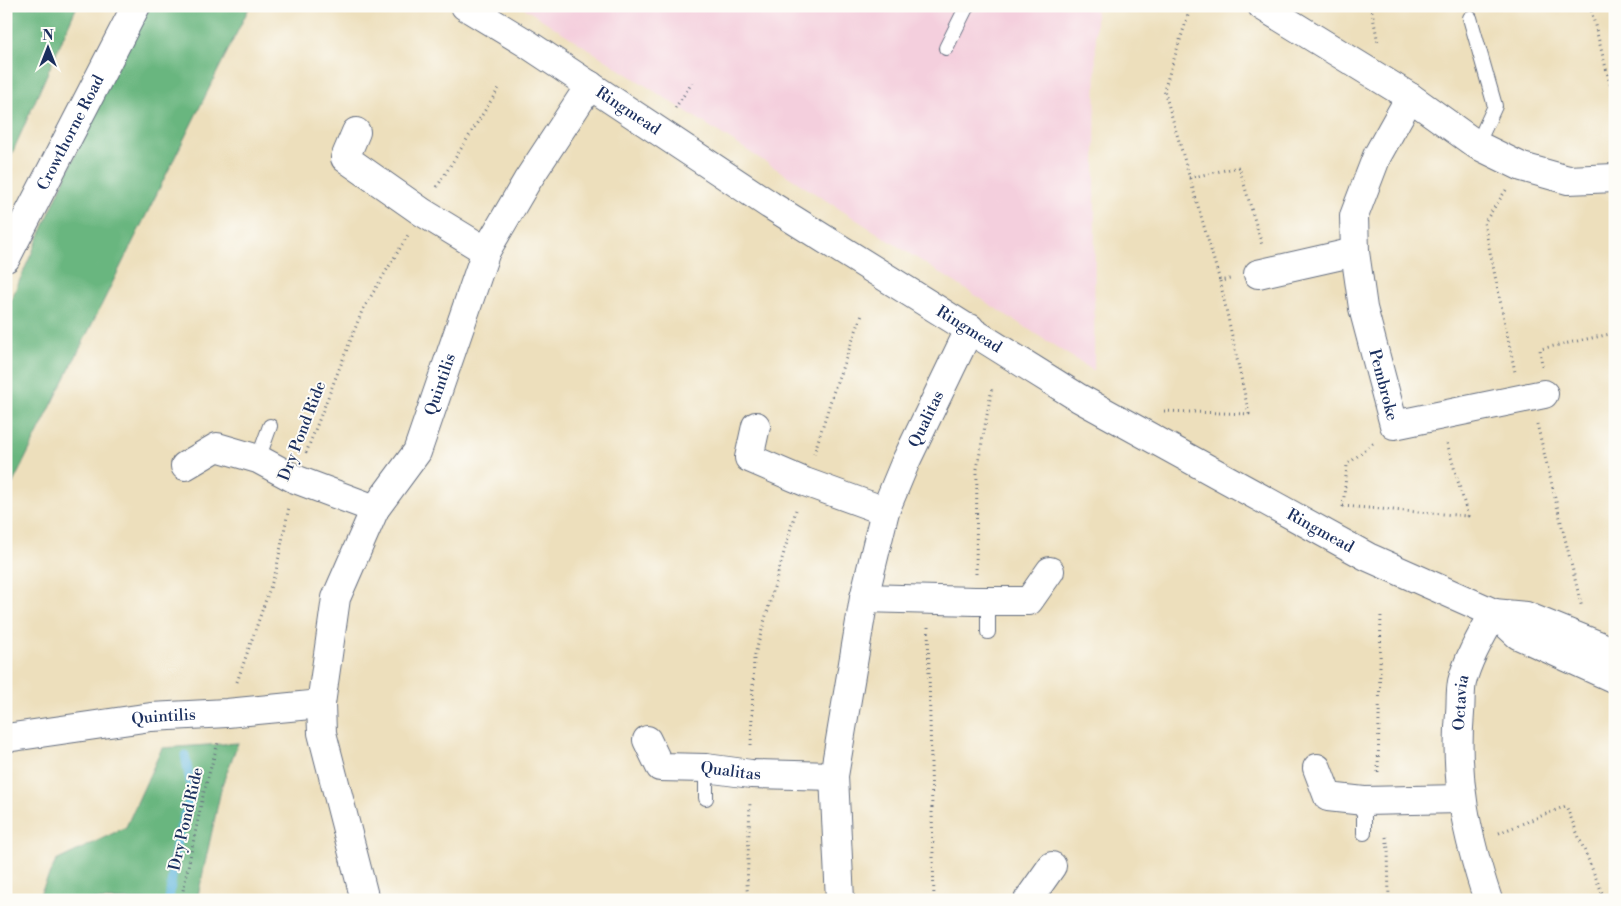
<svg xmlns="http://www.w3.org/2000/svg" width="1621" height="906" viewBox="0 0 1621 906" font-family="'Libre Bodoni',serif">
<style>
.built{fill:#f4cfdd}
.forest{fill:#69b67f;stroke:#42726e}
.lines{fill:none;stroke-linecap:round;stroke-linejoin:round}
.stream{stroke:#61b6dd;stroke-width:9}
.lane-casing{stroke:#646d7f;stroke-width:16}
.street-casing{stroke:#646d7f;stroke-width:30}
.secondary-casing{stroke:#646d7f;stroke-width:30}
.primary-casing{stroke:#646d7f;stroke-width:30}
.path{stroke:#646d7f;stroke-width:3;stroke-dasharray:1 4;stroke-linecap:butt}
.lane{stroke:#fff;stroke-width:14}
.street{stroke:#fff;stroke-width:28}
.secondary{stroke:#fff;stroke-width:28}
.primary{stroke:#fff;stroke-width:28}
.labels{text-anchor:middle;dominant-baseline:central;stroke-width:4;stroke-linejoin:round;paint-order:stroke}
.street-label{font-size:16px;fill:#1b2f5e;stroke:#fdfcf7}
</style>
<rect width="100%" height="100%" fill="#fdfcf7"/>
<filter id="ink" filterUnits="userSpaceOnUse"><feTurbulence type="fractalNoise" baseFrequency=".02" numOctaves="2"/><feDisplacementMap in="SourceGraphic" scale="10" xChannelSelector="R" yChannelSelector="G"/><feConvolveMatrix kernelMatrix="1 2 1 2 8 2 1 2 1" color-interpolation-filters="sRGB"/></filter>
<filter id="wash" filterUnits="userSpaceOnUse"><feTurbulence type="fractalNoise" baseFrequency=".0096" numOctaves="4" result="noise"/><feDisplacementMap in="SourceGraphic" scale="20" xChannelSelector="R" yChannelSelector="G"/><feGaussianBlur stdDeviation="1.12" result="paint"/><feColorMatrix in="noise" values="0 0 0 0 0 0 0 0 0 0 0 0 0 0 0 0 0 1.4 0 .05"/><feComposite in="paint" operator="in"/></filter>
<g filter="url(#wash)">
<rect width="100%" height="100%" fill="#eddfbc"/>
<!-- built -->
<polygon class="built" points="521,6 1096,6 1094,371 676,105"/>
<!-- forest -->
<g class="forest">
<polygon points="6,6 77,6 6,167"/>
<polygon points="150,6 250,6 6,497 6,311 101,97"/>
<polygon points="238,743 222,785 197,900 37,900 56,861 126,827 162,748"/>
</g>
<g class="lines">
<!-- stream -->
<polyline class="stream" points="169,900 177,839 192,793 185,755"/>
</g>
</g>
<g filter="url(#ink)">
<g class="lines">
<!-- lane casing -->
<g class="lane-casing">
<g id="lane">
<polyline points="1470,18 1495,106 1477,145"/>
<polyline points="946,48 967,6"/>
<polyline points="258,459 270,426"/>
<polyline points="988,601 988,632"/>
<polyline points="706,768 706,798"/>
<polyline points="1364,833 1364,801"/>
</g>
</g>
<!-- street casing -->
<g class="street-casing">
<g id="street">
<polyline points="1262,6 1410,97 1477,145 1522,167 1568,180 1615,178"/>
<path id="s1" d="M 1410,97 L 1377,156 L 1354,216 L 1355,252 L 1363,308 L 1394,425 L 1544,394"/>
<polyline points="356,132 345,158 422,212 486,251"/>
<polyline points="1258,274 1355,252"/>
<polyline points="756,426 749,458 805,482 885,511"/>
<polyline points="185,466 217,447 258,459 295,479 375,509"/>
<polyline points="864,598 975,601 1029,601 1050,571"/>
<path id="s2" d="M 6,738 L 151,717 L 227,713 L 321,704"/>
<path id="s3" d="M 647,740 L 660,767 L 706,768 L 751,774 L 834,776"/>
<polyline points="1317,768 1328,797 1364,801 1461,799"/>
<path id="s4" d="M 365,900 L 322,733 L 321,704 L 336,598 L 375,509 L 417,452 L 486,251 L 527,181 L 590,85"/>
<path id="s5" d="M 840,900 L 834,776 L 864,598 L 885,511 L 905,463 L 970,328"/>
<polyline points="1028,900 1052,866"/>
<path id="s6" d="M 1488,900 C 1467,837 1454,779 1460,713 C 1461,703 1460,692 1462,682 C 1468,658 1482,635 1494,613"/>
</g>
</g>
<!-- secondary casing -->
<g class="secondary-casing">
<g id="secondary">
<path id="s7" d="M 465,6 L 526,43 L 770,205 L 1079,398 L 1368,557 L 1494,613 L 1518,635 L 1615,679"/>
<polyline points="1494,613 1526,616 1615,652"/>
</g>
</g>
<!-- primary casing -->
<g class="primary-casing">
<g id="primary">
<path id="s8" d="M 6,258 L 136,6"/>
</g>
</g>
<!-- path -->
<g class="path">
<polyline points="1191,6 1164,90 1220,281"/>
<polyline points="1371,6 1378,43"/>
<polyline points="1590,6 1615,103"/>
<polyline points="675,108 692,83"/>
<polyline points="1189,178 1239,167 1262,245"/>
<polyline points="437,187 499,88"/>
<polyline points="1506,190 1484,223 1515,372"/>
<polyline points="1542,366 1540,349 1615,333"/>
<polyline points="1164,411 1249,414 1220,281 1230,279"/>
<polyline points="1537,424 1582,608"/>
<polyline points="306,453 362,311 408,235"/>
<polyline points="814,454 835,387 862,315"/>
<polyline points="1343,506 1468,516 1447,443"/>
<polyline points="1343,507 1347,465 1373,443"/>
<polyline points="976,574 977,469 992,388"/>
<polyline points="928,627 934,900"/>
<polyline points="237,682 276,571 289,507"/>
<polyline points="751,745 754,658 796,510"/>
<polyline points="1378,772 1381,613"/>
<polyline points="1499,833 1566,806 1605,900"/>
<polyline points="1386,837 1388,849 1389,900"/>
<polyline points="181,900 204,791 218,743"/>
<polyline points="749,900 747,889 750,802"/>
</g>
<!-- lane -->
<use href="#lane" class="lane"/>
<!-- street -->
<use href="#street" class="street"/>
<!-- secondary -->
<use href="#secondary" class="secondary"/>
<!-- primary -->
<use href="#primary" class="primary"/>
</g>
</g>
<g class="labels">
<!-- street labels -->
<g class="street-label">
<text stroke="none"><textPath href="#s7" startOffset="194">Ringmead</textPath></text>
<text stroke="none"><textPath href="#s8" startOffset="141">Crowthorne Road</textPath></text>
<text stroke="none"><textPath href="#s7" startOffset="599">Ringmead</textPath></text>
<text stroke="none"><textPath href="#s1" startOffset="304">Pembroke</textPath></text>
<text stroke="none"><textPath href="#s4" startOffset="548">Quintilis</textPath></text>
<text stroke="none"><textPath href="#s5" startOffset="495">Qualitas</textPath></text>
<text transform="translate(302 431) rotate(-69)">Dry Pond Ride</text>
<text stroke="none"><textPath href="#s7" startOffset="1004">Ringmead</textPath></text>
<text stroke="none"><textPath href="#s6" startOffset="201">Octavia</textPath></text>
<text stroke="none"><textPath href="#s2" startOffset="159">Quintilis</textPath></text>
<text stroke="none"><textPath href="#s3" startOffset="101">Qualitas</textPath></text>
<text transform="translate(186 819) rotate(-77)">Dry Pond Ride</text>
</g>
</g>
<!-- margin -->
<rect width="1621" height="906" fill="none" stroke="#fdfcf7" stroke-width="25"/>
<!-- north arrow -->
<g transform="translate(48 48)" stroke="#fdfcf7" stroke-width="4" paint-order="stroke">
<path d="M0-4L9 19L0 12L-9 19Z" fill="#1b2f5e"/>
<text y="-8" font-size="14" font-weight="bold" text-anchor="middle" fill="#1b2f5e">N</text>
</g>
</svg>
